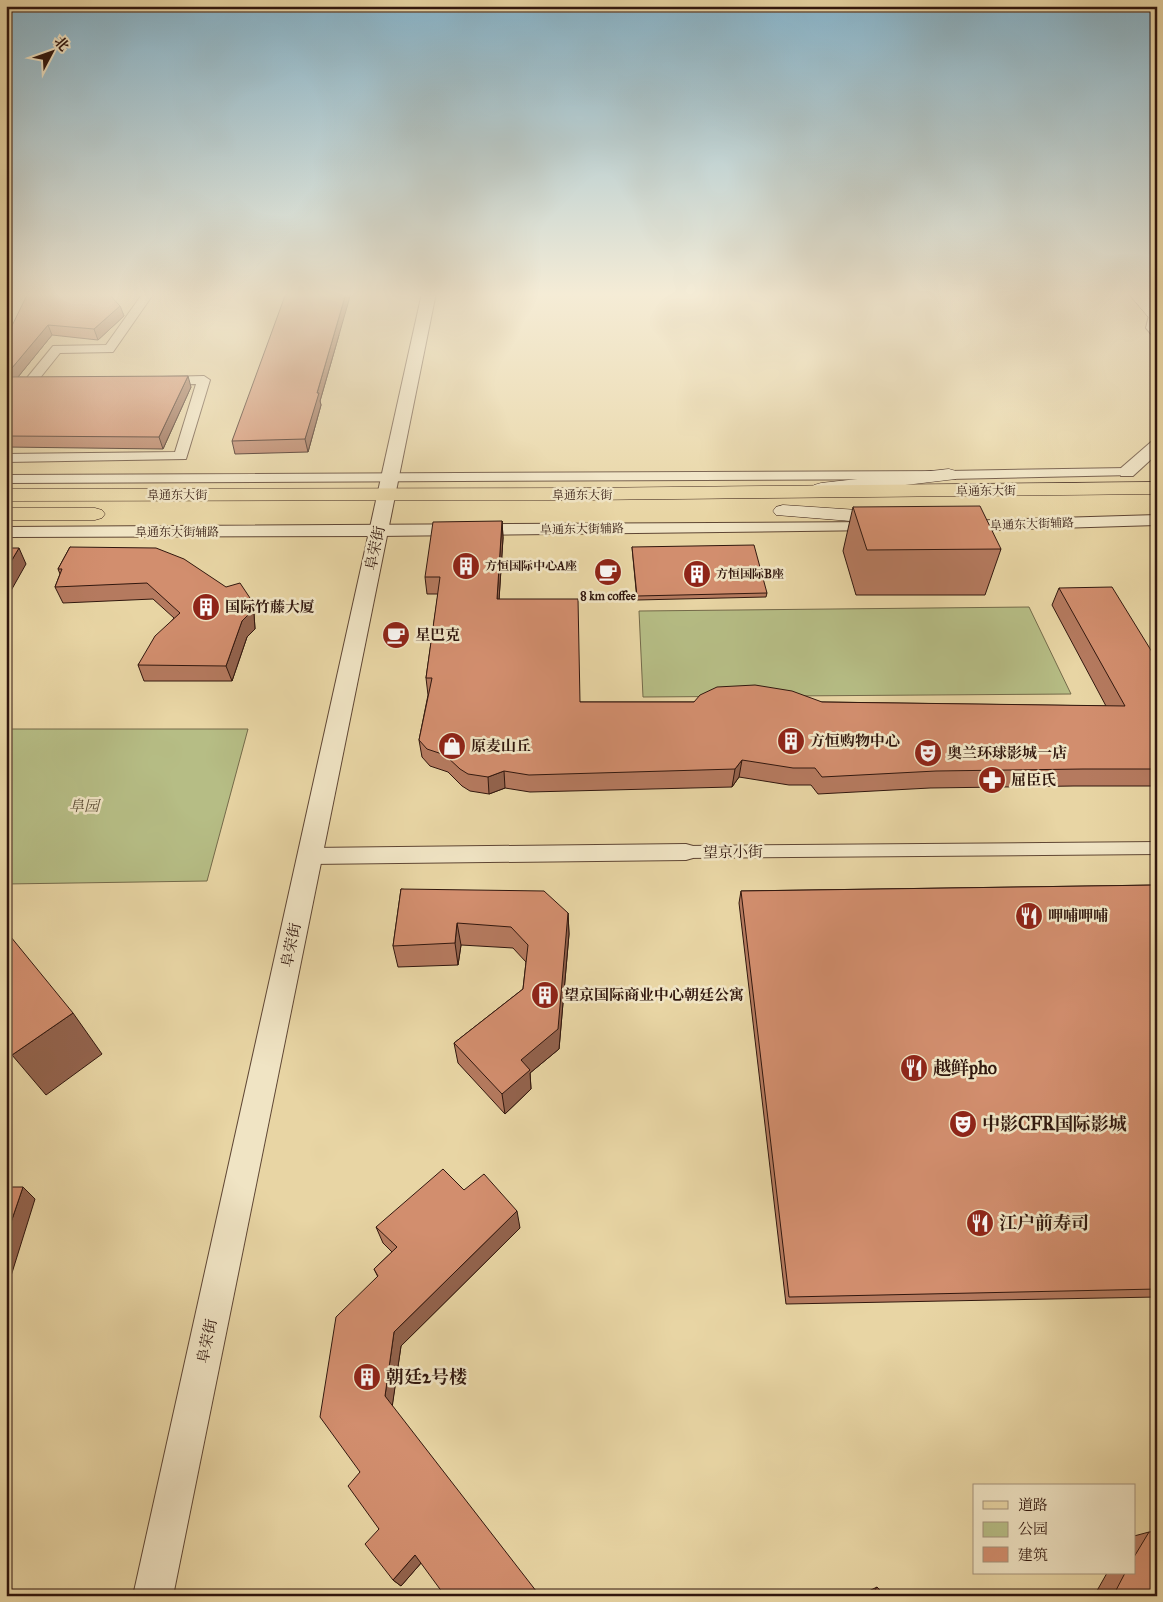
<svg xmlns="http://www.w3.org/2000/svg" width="1163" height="1602" viewBox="0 0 1163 1602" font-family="'IM FELL Great Primer','Noto Serif SC',serif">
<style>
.green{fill:#b6bd85;stroke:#746a4a}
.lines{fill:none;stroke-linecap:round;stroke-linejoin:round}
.pedestrian-casing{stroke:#5f4634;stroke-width:2}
.minor-casing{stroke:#5f4634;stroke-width:2}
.tertiary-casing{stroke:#5f4634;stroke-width:2}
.secondary-casing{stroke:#31170e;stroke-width:1}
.primary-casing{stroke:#31170e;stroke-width:1}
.pedestrian{fill:#f0e4c4;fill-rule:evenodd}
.minor{fill:#f0e4c4;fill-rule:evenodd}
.tertiary{fill:#f0e4c4;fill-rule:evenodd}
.secondary{fill:#f0e4c4;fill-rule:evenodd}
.primary{fill:#e8d5a4;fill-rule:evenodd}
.wall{fill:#b57a5f;stroke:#31170e}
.shaded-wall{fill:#93634d;stroke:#31170e}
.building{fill:#d28e6e;stroke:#31170e}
.labels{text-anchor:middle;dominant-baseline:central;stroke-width:5;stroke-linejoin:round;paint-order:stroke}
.far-street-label{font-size:12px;fill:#31170e;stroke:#f0e4c4}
.far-poi-label{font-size:12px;font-weight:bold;fill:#31170e;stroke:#f0e4c4;text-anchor:start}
.street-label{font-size:15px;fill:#31170e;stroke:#f0e4c4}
.poi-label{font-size:15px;font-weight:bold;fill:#31170e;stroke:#f0e4c4;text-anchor:start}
.park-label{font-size:15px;font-style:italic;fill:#594932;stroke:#f0e4c4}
.near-poi-label{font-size:18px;font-weight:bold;fill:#31170e;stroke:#f0e4c4;text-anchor:start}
</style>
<rect width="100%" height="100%" fill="#e8d5a4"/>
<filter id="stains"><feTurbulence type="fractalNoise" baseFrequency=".004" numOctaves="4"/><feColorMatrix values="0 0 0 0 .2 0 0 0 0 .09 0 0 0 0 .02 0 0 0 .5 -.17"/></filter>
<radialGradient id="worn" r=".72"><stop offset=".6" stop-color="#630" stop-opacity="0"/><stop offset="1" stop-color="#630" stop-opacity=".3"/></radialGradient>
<!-- green -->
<g class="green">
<polygon points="1029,607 1071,694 643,697 639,611"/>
<polygon points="6,729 248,729 207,881 6,884"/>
</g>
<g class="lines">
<!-- pedestrian casing -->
<g class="pedestrian-casing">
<polygon id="pedestrian" points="1157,842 1157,854 686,858 680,856 678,852 680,848 686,846"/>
</g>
<!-- minor casing -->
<g class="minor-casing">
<g id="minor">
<polygon points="143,293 154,293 113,352 60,353 40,378 54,379 56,382 54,385 26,385 24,382 26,379 53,346 106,345"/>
<polygon points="204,376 210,380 186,459 6,462 6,454 175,452 196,384 162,385 156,381 162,377"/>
<polygon points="1127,468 1132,469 1134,472 1132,475 949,479 6,483 6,475 949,471"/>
<polygon points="1157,515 1157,525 963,531 958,529 955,526 958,523 963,521"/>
<polygon points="874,522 879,524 882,527 879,530 378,536 6,537 6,527"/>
<polygon points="686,844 693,846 696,852 693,858 686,860 310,864 303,862 300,856 303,850 310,848"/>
</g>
</g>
<!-- tertiary casing -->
<g class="tertiary-casing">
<g id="tertiary">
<polygon points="422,293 436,293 173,1596 133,1596"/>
<polygon points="1157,310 1157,336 1152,335 1146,328 1150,311"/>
<polygon points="1157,440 1157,454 1133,476 1121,476 1119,472 1121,468 1151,442"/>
</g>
</g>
<!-- secondary casing -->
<g class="secondary-casing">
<g id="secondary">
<polygon points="1128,293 1144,293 1157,307 1157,322 1151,320"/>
<polygon points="949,469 956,471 959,475 956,479 821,495 814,493 811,489 814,485 821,483"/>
<polygon points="783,505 888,512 895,514 898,518 895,522 888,524 776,515 773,511 776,507"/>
</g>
</g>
<!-- primary casing -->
<g class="primary-casing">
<g id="primary">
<polygon points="1157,482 1157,494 582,500 6,501 6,489 582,488"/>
<polygon points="6,508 95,508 102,510 105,514 102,518 95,520 6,520"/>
</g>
</g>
<!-- pedestrian -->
<use href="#pedestrian" class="pedestrian"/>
<!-- minor -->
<use href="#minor" class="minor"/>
<!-- tertiary -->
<use href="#tertiary" class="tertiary"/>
<!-- secondary -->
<use href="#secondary" class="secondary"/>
<!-- primary -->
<use href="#primary" class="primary"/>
</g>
<!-- wall -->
<g class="wall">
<polygon points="120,306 124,316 98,340 52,335 18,377 191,387 163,449 6,447 6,330 7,336"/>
<polygon points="339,335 320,401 321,405 308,452 235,454 232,441"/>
<polygon points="853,507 1001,549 985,595 856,595 843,551"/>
<polygon points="502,521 503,538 499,599 580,702 822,702 1106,706 1052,605 1059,588 1157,660 1157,786 1074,786 930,788 818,794 811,785 789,785 739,777 732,787 530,792 505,788 489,794 470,791 462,786 448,772 430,766 422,757 419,740 428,695 426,678 438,594 427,594 425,577"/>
<polygon points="70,547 254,614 255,629 247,637 232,681 144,681 138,665 174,618 153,599 63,603 55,587 60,574 58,569"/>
<polygon points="632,547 767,593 766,597 637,600"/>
<polygon points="1157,885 1157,1297 786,1304 739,903 741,891"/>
<polygon points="401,889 568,913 569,934 559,1049 530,1073 531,1089 505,1114 458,1063 454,1043 523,989 526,962 513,948 461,945 458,965 398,967 393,946"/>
<polygon points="464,1190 520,1228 401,1346 392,1406 421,1563 401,1586 393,1580 379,1529 360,1472 378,1277 374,1269 392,1252 383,1243 376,1227"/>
<polygon points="1149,1532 1157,1596 1094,1596 1107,1573 1134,1573 1134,1536"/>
<polygon points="877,1587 885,1596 863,1596 865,1593"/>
</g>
<!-- shaded-wall -->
<g class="shaded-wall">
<polygon points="346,293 351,293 320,401 321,405 308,452 305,439 317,393"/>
<polygon points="120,306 124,316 98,340 94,329"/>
<polygon points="48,325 52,335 9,388 6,381 6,375"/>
<polygon points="188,376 191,387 163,449 159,437"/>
<polygon points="502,521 503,538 498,616 497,599"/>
<polygon points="19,548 26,564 8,596 6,592 6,570"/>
<polygon points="250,598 254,614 255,629 247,637 232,681 226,666"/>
<polygon points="742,760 739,777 732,787 735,769"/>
<polygon points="504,771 505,788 489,794 488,777"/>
<polygon points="568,913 569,934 559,1049 530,1073 531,1089 505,1114 502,1094 521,1060"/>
<polygon points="457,923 461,945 458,965 455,943"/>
<polygon points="73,1013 102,1054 46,1095 12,1055"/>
<polygon points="23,1187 35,1199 6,1292 6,1237"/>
<polygon points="517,1211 520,1228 401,1346 392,1408 385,1396 394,1332"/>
<polygon points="415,1555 422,1562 401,1586 393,1580"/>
</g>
<!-- building -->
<g class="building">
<polygon points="28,293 108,293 120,306 94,329 48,325 6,375 6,338"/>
<polygon points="286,293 346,293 317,393 319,393 305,439 232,441"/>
<polygon points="188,376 159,437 6,436 6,377"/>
<polygon points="980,506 1001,549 867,550 853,507"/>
<polygon points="502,521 497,599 578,599 580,702 694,702 700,695 717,687 755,685 792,691 822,702 1125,706 1059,588 1112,587 1157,660 1157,769 1083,769 936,771 822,777 815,768 793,768 742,760 735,769 529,775 504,771 488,777 468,774 460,769 445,755 427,749 419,740 432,678 426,678 440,577 425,577 433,522"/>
<polygon points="754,545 767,593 637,596 632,547"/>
<polygon points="70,547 156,548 184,559 226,587 240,583 250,598 250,613 242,621 226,666 138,665 155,636 180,613 147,583 55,587 62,569 58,569"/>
<polygon points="6,548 19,548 6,570"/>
<polygon points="1157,885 1157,1289 789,1297 741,891"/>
<polygon points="401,889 544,891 568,913 558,1029 521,1060 530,1070 502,1094 454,1043 523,989 528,945 511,927 457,923 455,943 393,946"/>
<polygon points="6,931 73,1013 12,1055 6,1048"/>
<polygon points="443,1169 464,1190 484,1174 517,1211 394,1332 385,1396 540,1596 445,1596 415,1555 393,1580 365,1544 379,1529 348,1486 360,1472 320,1417 336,1317 378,1276 374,1269 397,1247 376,1227"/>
<polygon points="6,1187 23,1187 6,1237"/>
<polygon points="1157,1531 1157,1596 1113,1596 1125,1573 1134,1573 1134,1557 1149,1532"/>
<polygon points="877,1587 885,1596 871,1596"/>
</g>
<!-- sky -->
<linearGradient id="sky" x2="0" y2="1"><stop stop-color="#87b6ce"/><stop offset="0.57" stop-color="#f5ecd6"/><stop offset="1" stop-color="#f5ecd6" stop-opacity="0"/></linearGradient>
<rect width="1163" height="517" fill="url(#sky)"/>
<!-- icons -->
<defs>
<g id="building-disc" transform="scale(1.4375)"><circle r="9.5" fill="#8f2418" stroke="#f0e4c4"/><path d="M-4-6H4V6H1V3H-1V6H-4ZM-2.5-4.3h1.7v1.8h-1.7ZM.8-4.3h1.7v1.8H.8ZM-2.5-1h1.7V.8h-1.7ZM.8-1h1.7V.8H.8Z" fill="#fff"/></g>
<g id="cafe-disc" transform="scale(1.4375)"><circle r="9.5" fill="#8f2418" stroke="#f0e4c4"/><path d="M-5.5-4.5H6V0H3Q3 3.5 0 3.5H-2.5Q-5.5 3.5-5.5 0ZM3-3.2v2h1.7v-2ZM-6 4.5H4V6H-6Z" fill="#fff"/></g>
<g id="shop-disc" transform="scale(1.4375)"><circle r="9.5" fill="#8f2418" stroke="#f0e4c4"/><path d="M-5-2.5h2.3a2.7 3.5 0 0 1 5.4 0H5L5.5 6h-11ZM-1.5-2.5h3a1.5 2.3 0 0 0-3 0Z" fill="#fff"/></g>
<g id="theatre-disc" transform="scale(1.4375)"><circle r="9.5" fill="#8f2418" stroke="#f0e4c4"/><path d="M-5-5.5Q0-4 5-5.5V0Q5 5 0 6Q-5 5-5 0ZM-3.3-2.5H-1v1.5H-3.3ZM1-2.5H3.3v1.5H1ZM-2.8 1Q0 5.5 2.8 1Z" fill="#fff"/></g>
<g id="pharmacy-disc" transform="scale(1.4375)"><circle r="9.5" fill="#8f2418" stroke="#f0e4c4"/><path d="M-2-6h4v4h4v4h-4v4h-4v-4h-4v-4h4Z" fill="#fff"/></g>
<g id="restaurant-disc" transform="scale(1.4375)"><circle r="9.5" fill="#8f2418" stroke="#f0e4c4"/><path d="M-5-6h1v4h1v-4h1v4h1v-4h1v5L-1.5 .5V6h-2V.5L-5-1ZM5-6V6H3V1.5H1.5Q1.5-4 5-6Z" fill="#fff"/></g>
</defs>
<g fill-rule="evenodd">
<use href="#building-disc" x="466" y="566"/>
<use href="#cafe-disc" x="608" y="572"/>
<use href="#building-disc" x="697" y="574"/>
<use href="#building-disc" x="206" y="607"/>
<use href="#cafe-disc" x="396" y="635"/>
<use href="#building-disc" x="791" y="741"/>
<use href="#shop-disc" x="452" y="746"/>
<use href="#theatre-disc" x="928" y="753"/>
<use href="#pharmacy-disc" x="992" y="780"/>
<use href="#restaurant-disc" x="1029" y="916"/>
<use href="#building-disc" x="545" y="995"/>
<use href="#restaurant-disc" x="914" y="1068"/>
<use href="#theatre-disc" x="963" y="1124"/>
<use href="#restaurant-disc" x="980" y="1223"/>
<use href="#building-disc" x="367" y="1377"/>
</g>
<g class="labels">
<!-- far-street labels -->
<g class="far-street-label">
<text transform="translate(986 491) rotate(-1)">阜通东大街</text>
<text x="177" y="495">阜通东大街</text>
<text x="582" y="495">阜通东大街</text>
<text transform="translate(1032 524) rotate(-2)">阜通东大街辅路</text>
<text transform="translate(582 529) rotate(-1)">阜通东大街辅路</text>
<text x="177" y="532">阜通东大街辅路</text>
</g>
<!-- far-poi labels -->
<g class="far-poi-label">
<text x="485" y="566">方恒国际中心A座</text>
<text x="716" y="574">方恒国际B座</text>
<text x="608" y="596" text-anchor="middle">8 km coffee</text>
</g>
<!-- street labels -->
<g class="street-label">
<text transform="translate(375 548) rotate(-78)">阜荣街</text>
<text transform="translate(733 852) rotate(-1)">望京小街</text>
<text transform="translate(291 945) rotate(-78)">阜荣街</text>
<text transform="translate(207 1341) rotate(-78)">阜荣街</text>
</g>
<!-- poi labels -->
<g class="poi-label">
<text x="225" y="607">国际竹藤大厦</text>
<text x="415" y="635">星巴克</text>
<text x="810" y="741">方恒购物中心</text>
<text x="471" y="746">原麦山丘</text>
<text x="947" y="753">奥兰环球影城一店</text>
<text x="1011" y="780">屈臣氏</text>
<text x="1048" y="916">呷哺呷哺</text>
<text x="564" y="995">望京国际商业中心朝廷公寓</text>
</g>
<!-- park labels -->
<g class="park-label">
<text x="84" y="806">阜园</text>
</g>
<!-- near-poi labels -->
<g class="near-poi-label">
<text x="933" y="1068">越鲜pho</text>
<text x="982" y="1124">中影CFR国际影城</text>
<text x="999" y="1223">江户前寿司</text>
<text x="386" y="1377">朝廷2号楼</text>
</g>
</g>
<!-- margin -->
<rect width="1163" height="1602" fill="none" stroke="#e8d5a4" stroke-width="25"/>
<rect x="8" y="8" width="1148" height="1587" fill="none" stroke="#31170e" stroke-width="2.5"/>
<rect x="12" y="12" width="1138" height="1577" fill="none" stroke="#31170e"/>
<!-- legend -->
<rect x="973" y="1484" width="162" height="90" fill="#f0e4c4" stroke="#a4927b"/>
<rect x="983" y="1501" width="25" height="8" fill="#e8d5a4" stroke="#a4927b"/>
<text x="1018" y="1510" font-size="15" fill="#31170e">道路</text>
<rect x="983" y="1522" width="25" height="15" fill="#b6bd85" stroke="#a4927b"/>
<text x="1018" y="1534" font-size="15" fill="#31170e">公园</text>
<rect x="983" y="1547" width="25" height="15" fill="#d28e6e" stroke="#a4927b"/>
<text x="1018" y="1560" font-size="15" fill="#31170e">建筑</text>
<!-- north arrow -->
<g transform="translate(52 52) rotate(49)" stroke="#f0e4c4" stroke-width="4" paint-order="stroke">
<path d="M0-4L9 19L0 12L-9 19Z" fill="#31170e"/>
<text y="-8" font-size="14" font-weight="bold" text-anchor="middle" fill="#31170e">北</text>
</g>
<rect width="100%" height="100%" filter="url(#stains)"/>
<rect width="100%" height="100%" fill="url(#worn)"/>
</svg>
